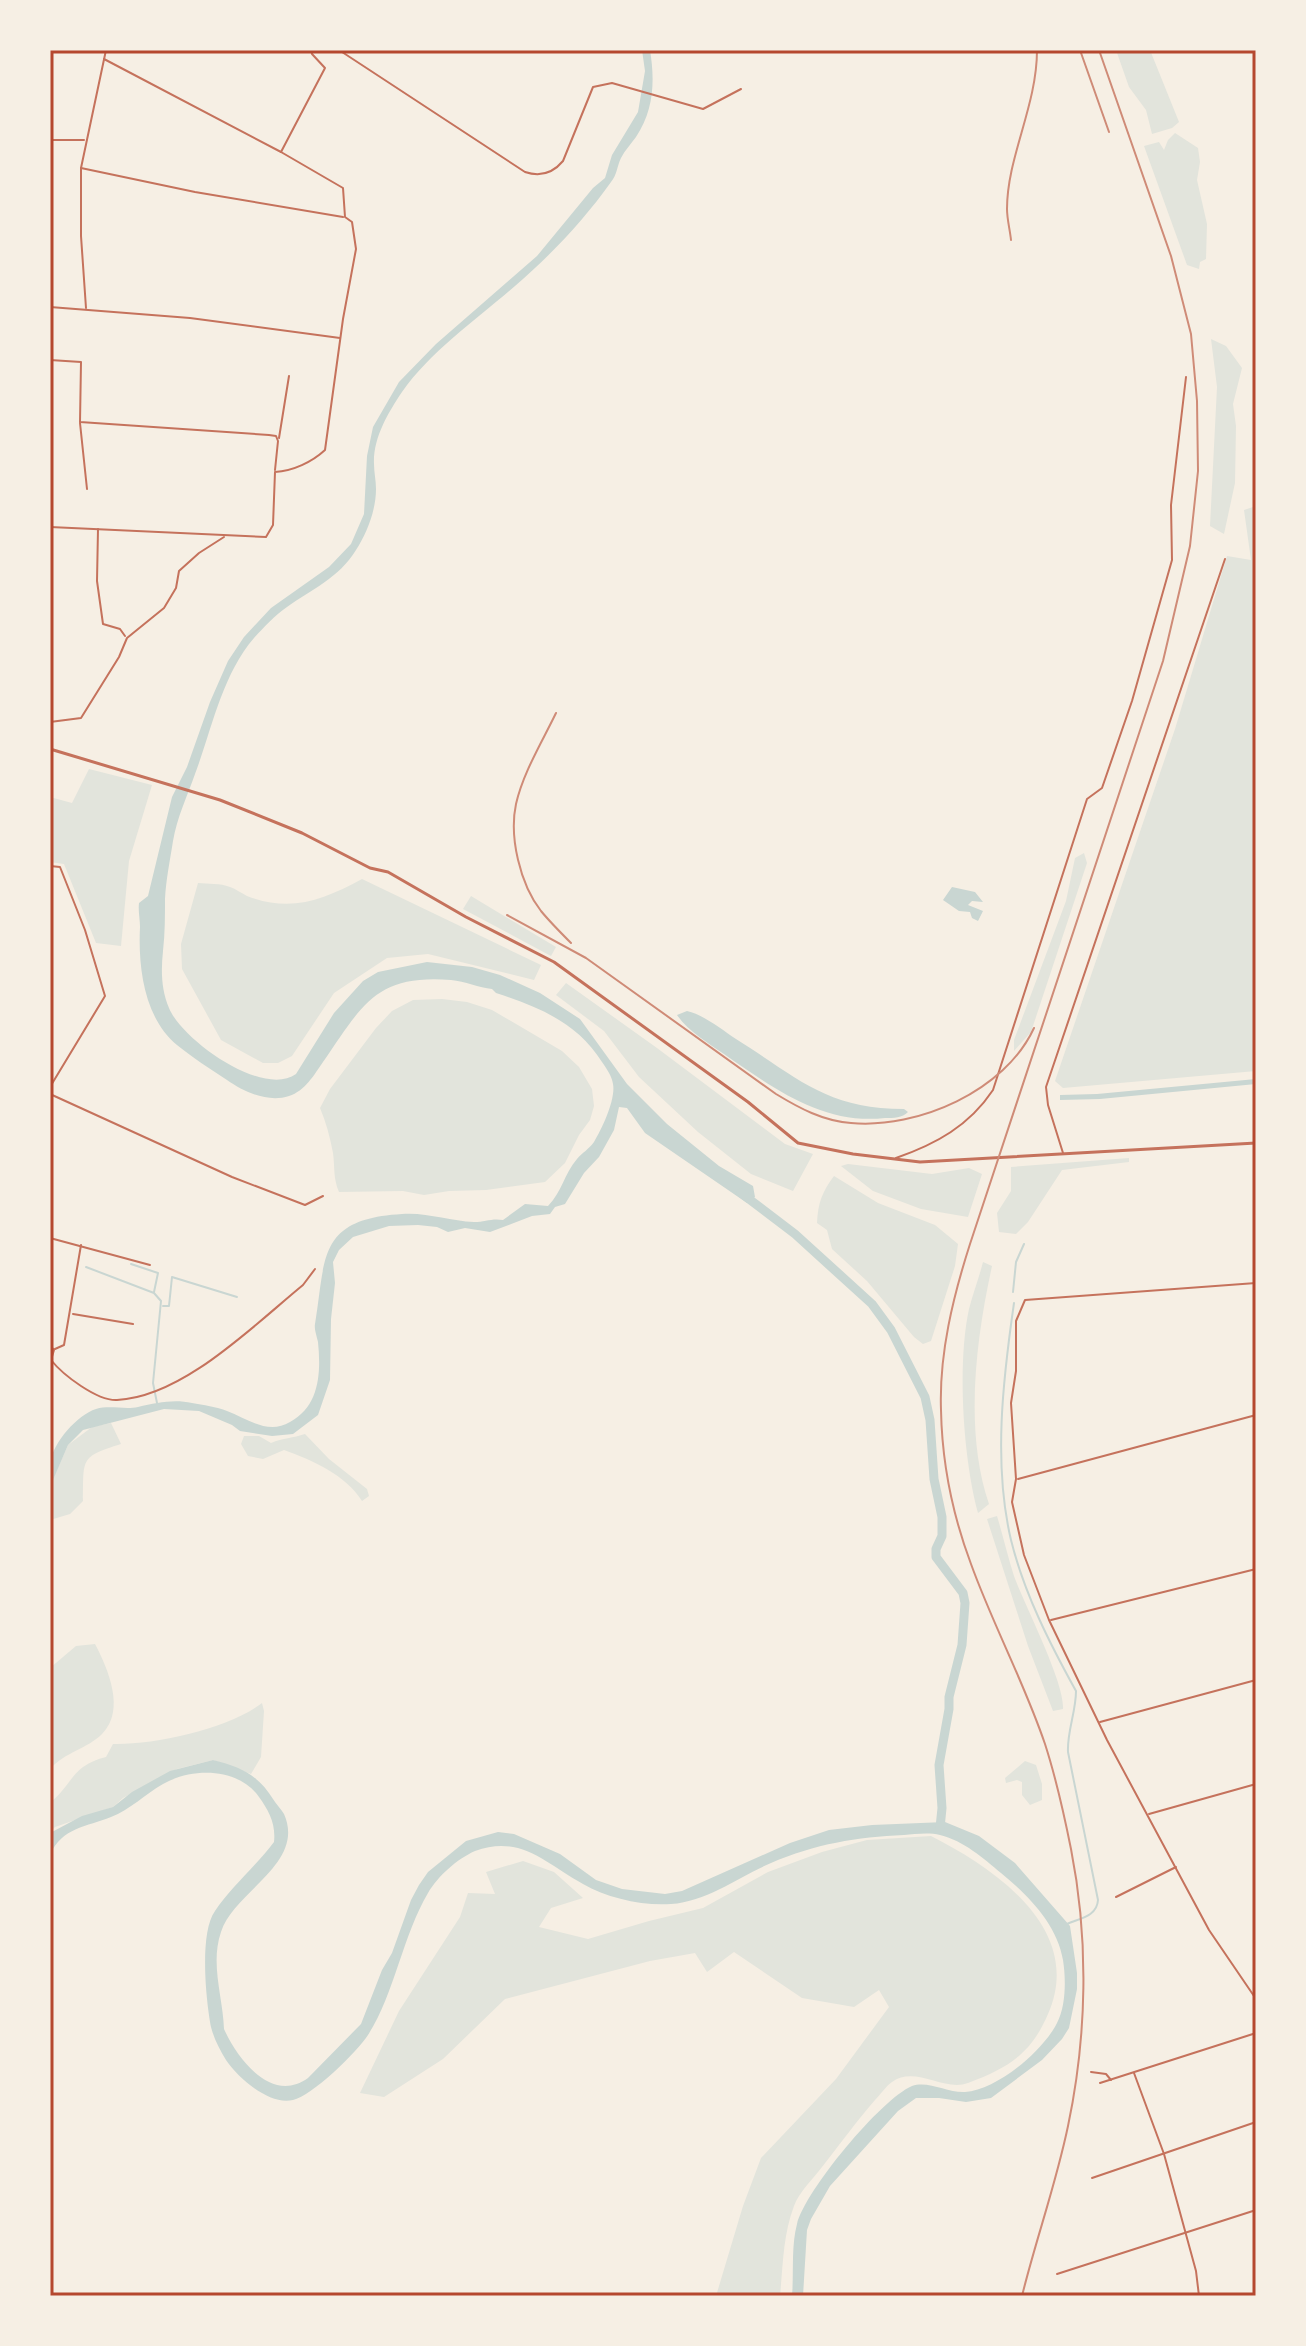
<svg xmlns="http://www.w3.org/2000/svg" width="1306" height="2346" viewBox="0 0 1306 2346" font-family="'PT Sans',sans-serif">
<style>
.green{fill:#e2e4dc}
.water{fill:#c9d6d2}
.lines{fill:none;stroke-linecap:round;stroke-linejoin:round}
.stream{stroke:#c9d6d2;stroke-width:2}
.river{stroke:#c9d6d2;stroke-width:9}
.minor{stroke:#c5725c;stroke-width:2}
.tertiary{stroke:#c5725c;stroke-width:3}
.rail{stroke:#cf8b77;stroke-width:2}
.neatline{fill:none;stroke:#b5482f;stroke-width:3}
</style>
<rect width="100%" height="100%" fill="#f6efe4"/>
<!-- green -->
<g class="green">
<polygon points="1116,50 1135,52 1136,50 1150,50 1179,122 1172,128 1152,134 1146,110 1129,87"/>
<polygon points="1175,133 1198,148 1200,162 1197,180 1207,224 1206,259 1200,262 1199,269 1187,265 1144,146 1159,142 1164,150 1168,140"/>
<polygon points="1211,339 1226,346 1242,368 1233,404 1236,426 1235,483 1224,534 1210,526 1217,387"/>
<polygon points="1256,506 1256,1071 1063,1088 1055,1081 1175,729 1227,556 1251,560 1244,510"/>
<polygon points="89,769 152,785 129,861 121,946 96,943 64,864 50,862 50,797 72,803"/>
<polygon points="1084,853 1087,863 1031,1032 1014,1051 1014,1040 1066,901 1075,858"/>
<path d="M 362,879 L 541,965 L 534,980 L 428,954 L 387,958 L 334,993 L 292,1056 L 278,1063 L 263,1063 L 221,1040 L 182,969 L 181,944 L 198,883 C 208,884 220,883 230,887 C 236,889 241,893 247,896 C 291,913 323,900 362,879 Z"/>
<polygon points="471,896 556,947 551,956 463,909"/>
<polygon points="566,983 657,1048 785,1144 813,1154 793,1191 751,1174 698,1132 639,1077 604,1031 556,995"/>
<path d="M 442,999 L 467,1002 L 492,1010 L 562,1051 L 579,1067 L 592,1089 L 594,1106 L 590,1120 L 579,1135 L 565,1163 L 545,1182 L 486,1190 L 449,1191 L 424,1195 L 403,1191 L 339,1192 C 333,1178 335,1168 333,1153 C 330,1137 326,1122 320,1108 L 330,1089 L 376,1028 L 392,1011 L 413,1000 Z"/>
<polygon points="1129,1158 1129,1162 1062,1170 1028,1222 1016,1234 999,1232 997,1213 1011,1191 1011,1167"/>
<polygon points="848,1164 932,1174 969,1168 982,1174 968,1217 921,1209 873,1191 841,1166"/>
<path d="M 834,1176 L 878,1203 L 935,1225 L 958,1244 L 955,1266 L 931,1341 L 923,1344 L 914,1337 L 867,1281 L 832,1249 L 827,1230 L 817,1223 C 818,1203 822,1192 834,1176 Z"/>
<path d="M 983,1262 L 992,1266 C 976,1339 964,1431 989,1504 L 978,1513 C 963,1458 957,1364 969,1309 C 973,1293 979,1278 983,1262 Z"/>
<path d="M 111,1423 L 121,1444 C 79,1457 84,1459 83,1501 L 70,1514 L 50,1520 L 50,1486 L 68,1445 L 92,1427 Z"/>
<path d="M 305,1434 L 329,1459 L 367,1489 L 369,1496 L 362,1501 C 346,1475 312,1460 284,1450 L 263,1459 L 248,1456 L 241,1444 L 244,1436 L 259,1436 L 271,1443 C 283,1438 293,1438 305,1434 Z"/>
<path d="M 997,1516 C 1003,1536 1008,1557 1014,1576 C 1025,1606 1065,1683 1063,1709 L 1053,1711 L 1028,1646 L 987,1519 Z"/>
<path d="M 95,1644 C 108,1669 126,1710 102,1734 C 87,1749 65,1752 50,1769 L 50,1668 L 76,1646 Z"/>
<path d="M 262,1703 L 264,1711 L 261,1757 L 251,1774 L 213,1760 L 177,1769 L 123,1798 L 113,1807 L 55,1827 L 50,1832 L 50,1803 C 74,1783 71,1766 106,1757 L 113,1744 C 155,1745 229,1729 262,1703 Z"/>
<polygon points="1025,1761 1036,1765 1042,1784 1042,1800 1030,1805 1022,1795 1022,1782 1017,1780 1006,1783 1005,1778"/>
<path d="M 931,1836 C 996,1869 1085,1930 1048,2014 C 1031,2054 1008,2068 968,2083 C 944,2092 915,2065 892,2082 C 886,2086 880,2095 875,2100 C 856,2122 840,2144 822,2167 C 813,2179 799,2192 794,2206 C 783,2235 783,2265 780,2296 L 716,2296 L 743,2206 L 761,2158 L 836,2079 L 889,2007 L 879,1990 L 854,2007 L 802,1998 L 734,1952 L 707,1972 L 695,1953 L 650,1961 L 505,1999 L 443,2059 L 384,2097 L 360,2093 L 399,2011 L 460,1917 L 468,1893 L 495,1894 L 486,1872 L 523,1861 L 554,1872 L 583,1898 L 551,1908 L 539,1927 L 588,1939 L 649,1921 L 703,1908 L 768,1872 L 822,1852 L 867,1840 Z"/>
</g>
<!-- water -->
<g class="water">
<path d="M 642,50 L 650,50 C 655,81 654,110 636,137 C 631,144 625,150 621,158 C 617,166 617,175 611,182 C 584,220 551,255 515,286 C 477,319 431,351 402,392 C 388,413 373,438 374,464 C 374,472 376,481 376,489 C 376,510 367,533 356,550 C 339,578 312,589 287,607 C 275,615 264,627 254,638 C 222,675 212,729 195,774 C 187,797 177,817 173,841 C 170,860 166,880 165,899 C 165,916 165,933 163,951 C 161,970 161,989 169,1008 C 182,1040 263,1098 296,1074 L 334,1013 L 363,981 L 378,972 L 427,962 L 472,967 L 500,975 L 540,993 L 580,1019 L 627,1084 L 667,1124 L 719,1166 L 753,1186 L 755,1197 L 747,1203 L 645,1133 L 627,1108 L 619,1107 L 614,1130 L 599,1157 L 584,1173 L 565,1204 L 555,1207 L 550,1214 L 532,1216 L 490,1232 L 465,1228 L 448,1232 L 437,1227 L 418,1225 L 389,1226 L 353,1237 L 339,1250 L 333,1262 L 335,1283 L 331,1319 L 330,1380 L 318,1415 L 293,1434 L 272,1436 L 240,1431 L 232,1425 L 199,1411 L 164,1409 L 83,1430 L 68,1445 L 50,1487 C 50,1479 49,1470 50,1462 C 54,1442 77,1415 96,1409 C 110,1405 125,1410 138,1407 C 157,1403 173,1399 192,1403 C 203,1405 217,1407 227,1411 C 248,1419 268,1435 290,1422 C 320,1406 321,1372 318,1342 C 317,1337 314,1329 315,1324 C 326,1258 317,1219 402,1214 C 426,1212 450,1221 474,1222 C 485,1222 492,1218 503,1220 L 525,1204 L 548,1206 C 562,1192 564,1174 577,1159 C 582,1153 589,1149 594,1142 C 602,1129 616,1099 613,1084 C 612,1076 606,1068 602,1062 C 577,1022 538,1007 496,993 L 492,989 C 479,988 465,981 451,980 C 375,974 362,1006 323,1062 C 314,1075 305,1091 289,1096 C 268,1103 244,1092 227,1080 C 210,1069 192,1057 177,1045 C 144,1018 138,967 140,927 C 140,919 138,911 139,903 L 148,896 L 172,797 L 187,767 L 210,702 L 228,661 L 244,637 L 271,608 L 329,567 L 351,544 L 364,514 L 367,456 L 373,427 L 399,382 L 436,344 L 537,256 L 593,188 L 605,178 L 612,155 L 638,112 L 645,71 Z"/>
<polygon points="952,887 975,892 983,902 972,901 968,905 983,911 978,921 972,918 970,912 959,911 943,900"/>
<path d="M 687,1011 C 704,1015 721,1029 736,1039 C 797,1077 826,1109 904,1109 L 908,1112 C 902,1118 894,1118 885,1118 C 823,1125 773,1088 724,1054 C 708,1043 688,1031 677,1015 Z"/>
<polygon points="1256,1079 1256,1084 1100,1099 1060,1100 1060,1095 1097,1094"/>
<path d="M 213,1760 C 241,1767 258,1775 273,1799 C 276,1804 281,1809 284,1814 C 306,1864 234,1891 221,1932 C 210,1964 223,1997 224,2029 C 238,2060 272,2104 308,2078 L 361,2024 L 382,1970 L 392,1953 L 411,1900 L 419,1885 L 428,1872 L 466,1841 L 498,1832 L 514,1834 L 560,1854 L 596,1880 L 622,1889 L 665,1894 L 682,1891 L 790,1843 L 829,1830 L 872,1825 L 945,1822 L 979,1836 L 1015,1863 L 1070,1926 L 1077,1973 L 1077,1989 L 1069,2028 L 1062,2039 L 1042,2060 L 991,2098 L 966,2102 L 939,2098 L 916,2098 L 898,2111 L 830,2186 L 811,2219 L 807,2230 L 803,2296 L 792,2296 C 794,2272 791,2247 797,2224 C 805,2191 881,2099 912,2086 C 928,2080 948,2093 965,2092 C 997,2090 1043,2051 1057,2023 C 1066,2006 1066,1979 1063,1960 C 1057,1924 1028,1895 1001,1873 C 983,1858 964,1841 940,1835 C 929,1832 915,1834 904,1835 C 857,1837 815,1844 771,1863 C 738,1877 708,1901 671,1904 C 642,1906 607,1898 583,1884 C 546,1864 521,1834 475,1851 C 457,1859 438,1876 428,1893 C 403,1935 394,1995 368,2035 C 357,2052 312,2096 293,2100 C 270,2106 238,2078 226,2060 C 220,2050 214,2039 211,2027 C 206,2001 199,1933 215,1911 C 231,1887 256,1866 274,1842 C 276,1824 269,1811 259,1797 C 239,1768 193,1767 163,1784 C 145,1794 130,1810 111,1817 C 87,1827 62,1827 50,1855 L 52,1832 L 82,1816 L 113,1807 L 132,1792 L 170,1771 Z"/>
</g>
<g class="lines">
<!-- stream -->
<g class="stream">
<polyline points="131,1264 158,1273 154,1292"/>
<polyline points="86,1267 154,1293 161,1301 153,1383 157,1403"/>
<polyline points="1013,1292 1016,1262 1024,1244"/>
<path d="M 1014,1303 C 1003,1379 993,1464 1011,1540 C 1024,1593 1050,1644 1076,1691 C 1076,1712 1067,1731 1068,1752 L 1098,1900 C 1097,1916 1081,1918 1067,1924"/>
<polyline points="163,1306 169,1306 172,1277 237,1297"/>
</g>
<!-- river -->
<polyline class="river" points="741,1193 795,1234 872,1304 891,1330 925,1397 930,1420 934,1479 942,1517 942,1536 936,1549 936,1557 963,1593 965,1603 962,1645 949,1697 949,1709 939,1765 942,1808 940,1828"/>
<!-- minor -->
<g class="minor">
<path d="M 339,50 L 525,172 C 540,177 553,173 563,161 L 593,87 L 612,83 L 703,109 L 741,89"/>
<polyline points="50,140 84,140"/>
<polyline points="281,152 325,68 312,54 311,50"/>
<polyline points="81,168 195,192 343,217"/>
<polyline points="50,307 190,318 340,338"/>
<polyline points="86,308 81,236 81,168 106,50"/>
<polyline points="50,360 81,362 80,422 269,435 276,436 278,441 275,470"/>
<polyline points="80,423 87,489"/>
<polyline points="279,438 289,376"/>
<path d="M 50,527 L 266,537 L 273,525 L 275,472 C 293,471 312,462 325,450 L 343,319 L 356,249 L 352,222 L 345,217 L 343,188 L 281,152 L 104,59"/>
<polyline points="98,529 97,581 103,624 120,629 125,636"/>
<polyline points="50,722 81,718 119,657 127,638 164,608 176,588 179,571 199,553 224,537"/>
<polyline points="50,866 60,867 85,930 105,996 50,1087"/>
<polyline points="50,1094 232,1177 305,1205 323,1196"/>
<polyline points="1063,1153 1048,1105 1046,1087 1225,559"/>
<path d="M 896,1158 C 936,1144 969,1126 993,1090 L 1087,799 L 1102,788 L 1132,701 L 1172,560 L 1171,505 L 1186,377"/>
<polyline points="50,1238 150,1265"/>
<polyline points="1256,1283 1025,1300 1016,1321 1016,1371 1011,1403 1016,1479 1012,1502 1024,1555 1049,1620 1107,1740 1209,1930 1256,1999"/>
<polyline points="73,1314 133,1324"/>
<path d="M 50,1345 L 54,1350 L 51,1360 C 63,1375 97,1401 117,1400 C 183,1397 254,1325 303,1285 L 315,1269"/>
<polyline points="55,1349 64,1345 81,1245"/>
<polyline points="1018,1479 1256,1415"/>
<polyline points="1051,1620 1256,1569"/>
<polyline points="1100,1722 1256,1680"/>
<polyline points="1149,1814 1256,1784"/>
<polyline points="1116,1897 1176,1867"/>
<polyline points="1091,2072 1106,2074 1111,2080"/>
<polyline points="1134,2073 1164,2154 1196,2271 1199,2296"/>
<polyline points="1100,2083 1256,2033"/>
<polyline points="1092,2178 1256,2122"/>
<polyline points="1057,2274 1256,2210"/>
</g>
<!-- tertiary -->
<polyline class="tertiary" points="50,749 220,800 302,833 370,868 388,872 466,917 554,962 748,1102 798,1143 853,1154 920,1162 1256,1143"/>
<!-- rail -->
<g class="rail">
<polyline points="1080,50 1109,132"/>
<path d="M 1011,240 C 1010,230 1007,219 1007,209 C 1007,157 1037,106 1037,50"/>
<path d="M 556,713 C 542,742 523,773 516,804 C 509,837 520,884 541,911 C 550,922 561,933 571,943"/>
<path d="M 507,915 L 586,958 L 776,1094 C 799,1108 823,1121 851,1123 C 918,1129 1005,1091 1034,1028"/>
<path d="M 1022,2296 C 1036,2239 1056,2184 1068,2126 C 1087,2036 1089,1940 1071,1849 C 1064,1814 1056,1778 1045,1744 C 1024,1682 993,1625 971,1564 C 953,1516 942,1462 941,1410 C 939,1354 953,1297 970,1244 L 1163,661 L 1190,546 L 1198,471 L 1197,401 L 1191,334 L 1171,256 L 1099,50"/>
</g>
</g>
<!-- border -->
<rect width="1306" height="2346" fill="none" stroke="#f6efe4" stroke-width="104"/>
<rect x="52" y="52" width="1202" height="2242" class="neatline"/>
</svg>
